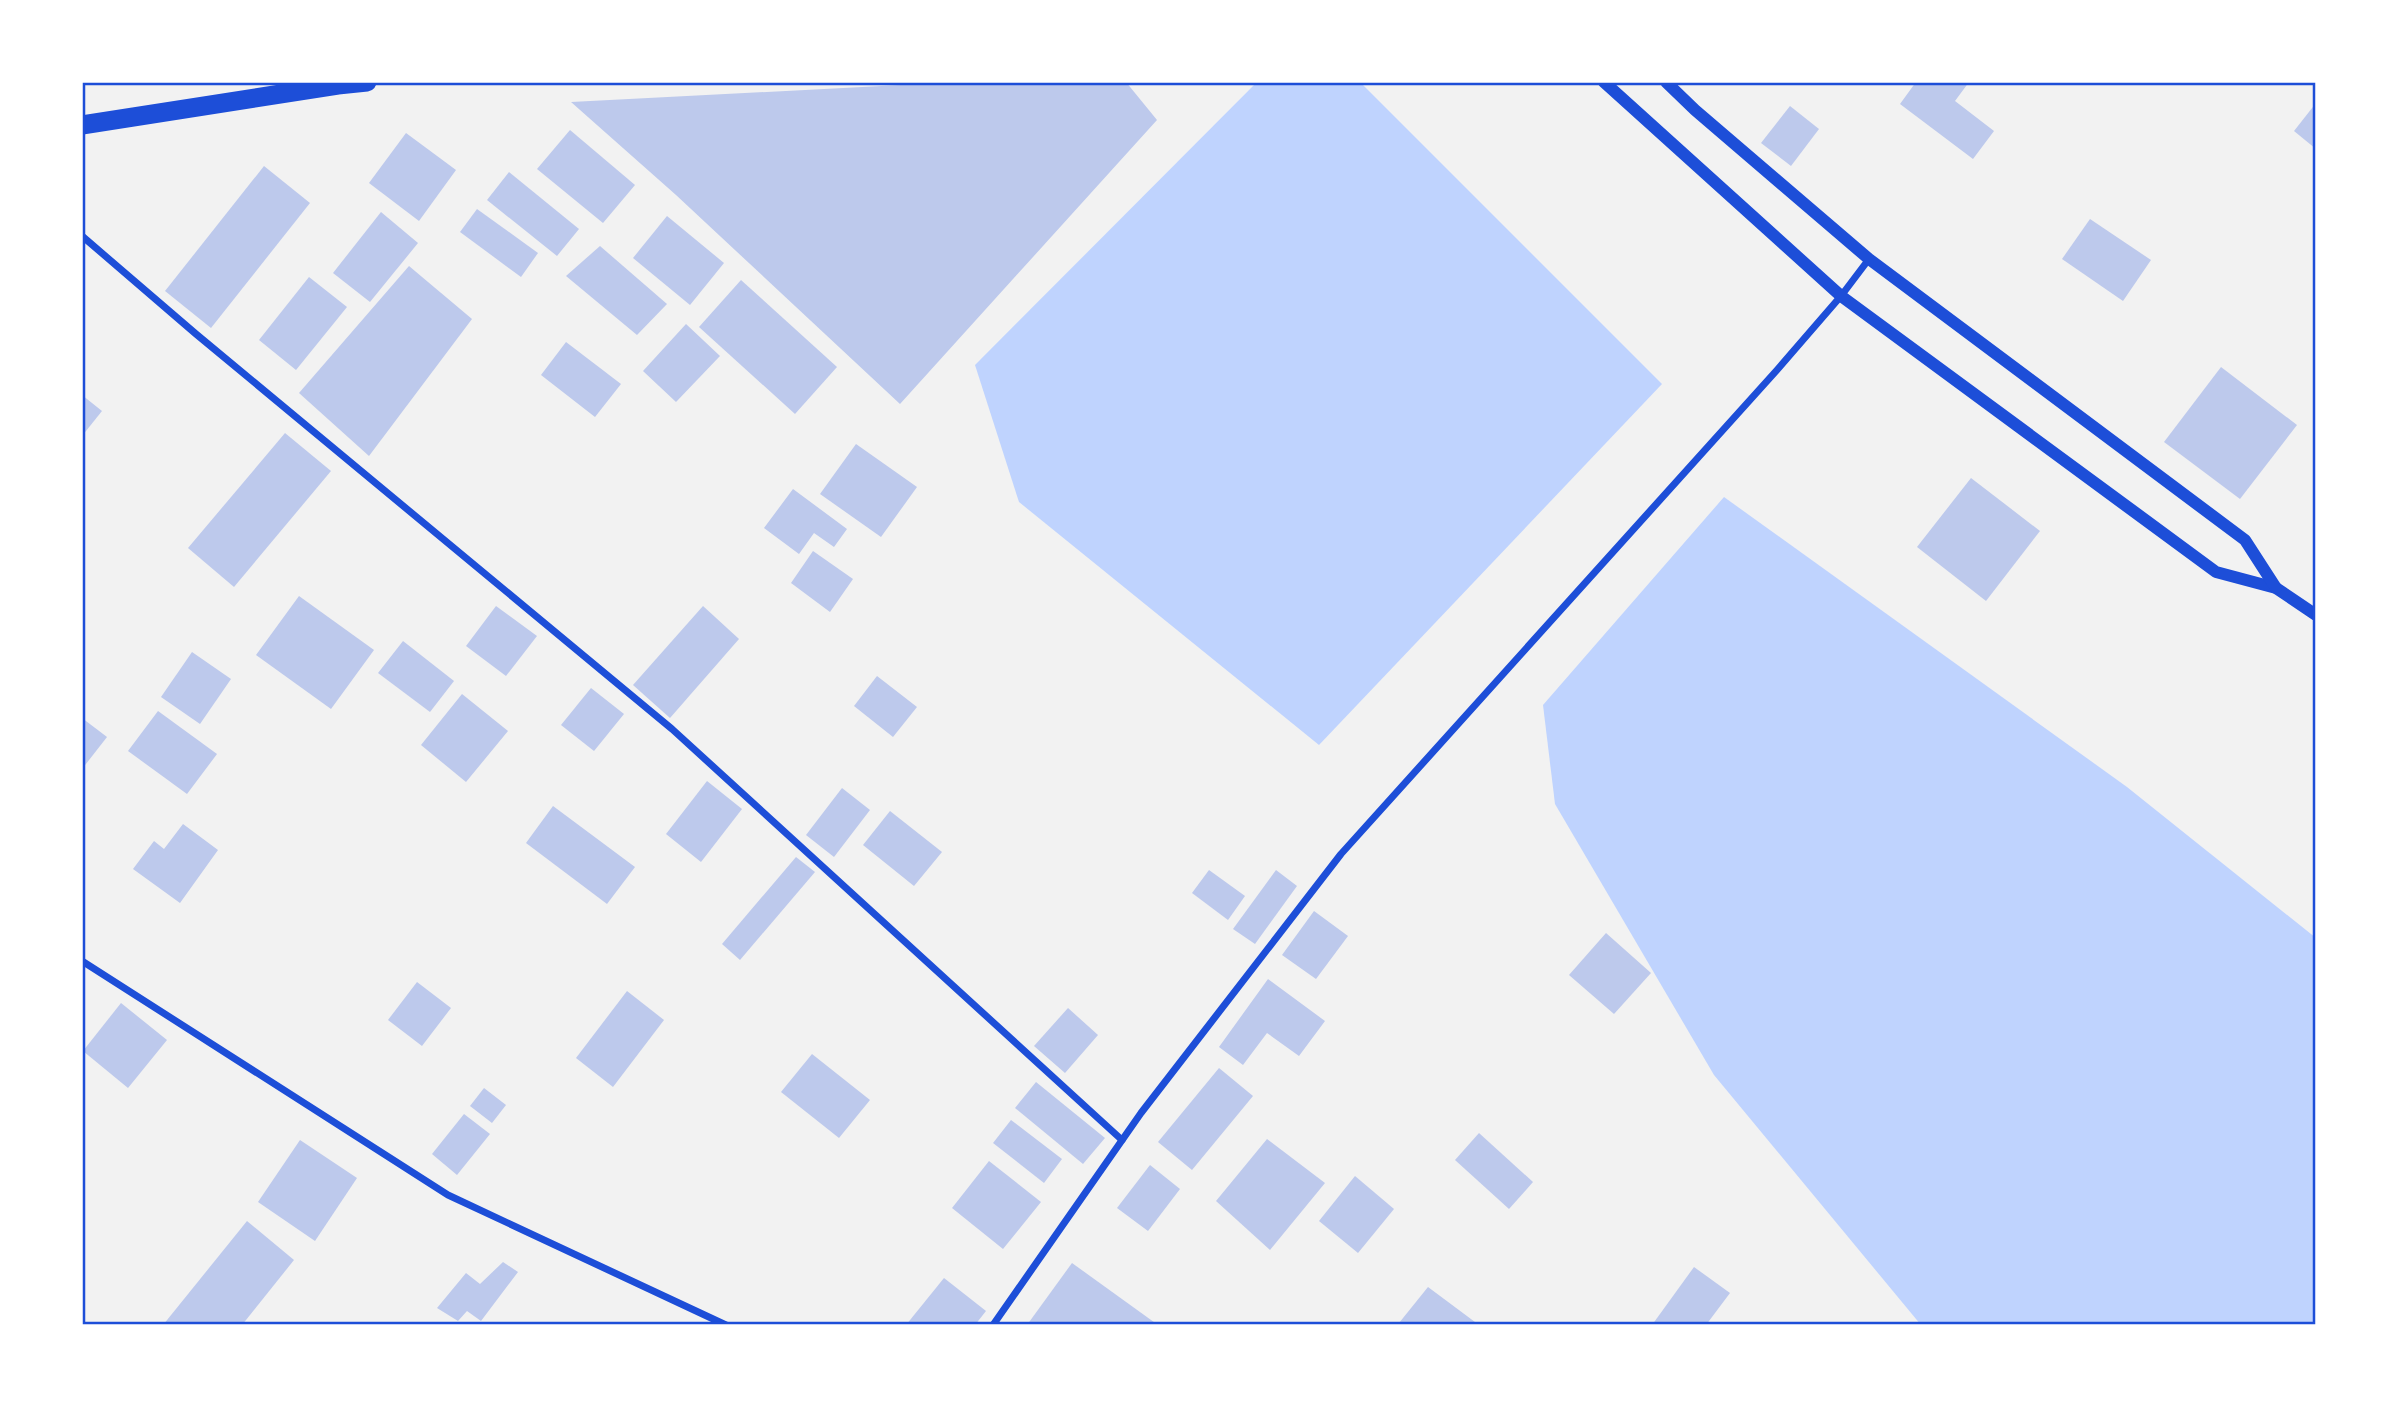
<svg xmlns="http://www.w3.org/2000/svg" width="2398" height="1407" viewBox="0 0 2398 1407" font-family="Montserrat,sans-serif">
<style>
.water{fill:#bfd3fe}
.building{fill:#bdc9ec}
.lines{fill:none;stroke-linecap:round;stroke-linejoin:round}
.minor{stroke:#1d4ed8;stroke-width:7}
.tertiary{stroke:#1d4ed8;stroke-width:12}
.trunk{stroke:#1d4ed8;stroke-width:19}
.neatline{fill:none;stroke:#1d4ed8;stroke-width:2.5}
</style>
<rect width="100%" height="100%" fill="#f2f2f2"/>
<!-- water -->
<g class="water">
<polygon points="1257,82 1360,82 1662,384 1319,745 1019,502 975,365"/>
<polygon points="1724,497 2127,787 2316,938 2316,1325 1921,1325 1714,1075 1555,804 1543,705"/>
</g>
<!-- building -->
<g class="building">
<polygon points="958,82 1126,82 1157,120 900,404 676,195 571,102"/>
<polygon points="1916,82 1969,82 1955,101 1994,131 1973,159 1900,104"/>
<polygon points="2316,103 2316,149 2294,131"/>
<polygon points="1790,106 1819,129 1791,166 1761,143"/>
<polygon points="570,130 635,185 603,223 537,169"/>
<polygon points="406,133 456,170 419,221 369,183"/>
<polygon points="264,166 310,203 211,328 165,291"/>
<polygon points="509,172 579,229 557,256 487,200"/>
<polygon points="477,209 538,253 521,277 460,232"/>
<polygon points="381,212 418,243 370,302 333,273"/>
<polygon points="667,216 724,263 690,305 633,258"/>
<polygon points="2090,219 2151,260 2123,301 2062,259"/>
<polygon points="600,246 667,304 637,335 566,276"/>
<polygon points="409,266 472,319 369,456 299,393"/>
<polygon points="309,277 347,307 296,370 259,340"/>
<polygon points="741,280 837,367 795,414 699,327"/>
<polygon points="686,324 720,356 676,402 643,371"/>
<polygon points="566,342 621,384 595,417 541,375"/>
<polygon points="2221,367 2297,425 2240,499 2164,442"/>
<polygon points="82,395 102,411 82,436"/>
<polygon points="285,433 331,471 234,587 188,548"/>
<polygon points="856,444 917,487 881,537 820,494"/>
<polygon points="1971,478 2040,531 1986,601 1917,547"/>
<polygon points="793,489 847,529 834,547 814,533 799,554 764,528"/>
<polygon points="813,551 853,579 830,612 791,583"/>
<polygon points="299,596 374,650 331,709 256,655"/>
<polygon points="496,606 537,636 506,676 466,646"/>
<polygon points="703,606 739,639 670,718 633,685"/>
<polygon points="403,641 454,681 430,712 378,673"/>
<polygon points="192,652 231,679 200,724 161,697"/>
<polygon points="877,676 917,707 893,737 854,706"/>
<polygon points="591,688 624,714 594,751 561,725"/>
<polygon points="462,694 508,731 466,782 421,745"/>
<polygon points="158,711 217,754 187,794 128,751"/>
<polygon points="82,718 107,737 82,769"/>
<polygon points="707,781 742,809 701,862 666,834"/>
<polygon points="842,788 870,810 834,857 806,835"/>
<polygon points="553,806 635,867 607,904 526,843"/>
<polygon points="890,811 942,852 914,886 863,845"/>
<polygon points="183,824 218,850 180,903 133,869 154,841 164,849"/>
<polygon points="796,857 815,872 740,960 722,944"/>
<polygon points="1209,870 1245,896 1228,920 1192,893"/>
<polygon points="1276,870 1297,886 1255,944 1233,929"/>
<polygon points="1314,911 1348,936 1316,979 1282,955"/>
<polygon points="1606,933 1651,973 1614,1014 1569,975"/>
<polygon points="1268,979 1325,1021 1299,1056 1267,1033 1243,1065 1219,1047"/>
<polygon points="417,982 451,1008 422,1046 388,1020"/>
<polygon points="627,991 664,1020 613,1087 576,1058"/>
<polygon points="121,1003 167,1040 128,1088 83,1051"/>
<polygon points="1068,1008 1098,1035 1065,1073 1034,1046"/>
<polygon points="812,1054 870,1100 839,1138 781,1092"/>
<polygon points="1219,1068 1253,1096 1192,1170 1158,1142"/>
<polygon points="1036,1082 1105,1138 1083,1164 1015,1108"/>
<polygon points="484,1088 506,1105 492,1123 470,1106"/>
<polygon points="464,1114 490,1134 457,1175 432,1154"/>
<polygon points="1011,1120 1062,1159 1044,1183 993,1143"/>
<polygon points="1479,1133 1533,1182 1509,1209 1455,1160"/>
<polygon points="1267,1139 1325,1183 1270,1250 1216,1201"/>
<polygon points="300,1140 357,1178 315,1241 258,1202"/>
<polygon points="989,1161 1041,1202 1003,1249 952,1208"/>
<polygon points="1150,1165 1180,1189 1148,1231 1117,1208"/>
<polygon points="1355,1176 1394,1209 1358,1253 1319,1221"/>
<polygon points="247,1221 294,1260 242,1325 163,1325"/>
<polygon points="503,1262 518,1272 481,1321 467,1311 458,1321 437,1308 466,1273 480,1284"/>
<polygon points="1072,1263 1158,1325 1027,1325"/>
<polygon points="1694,1267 1730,1293 1706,1325 1652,1325"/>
<polygon points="944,1278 986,1311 975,1325 906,1325"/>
<polygon points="1428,1287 1479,1325 1402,1325 1399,1323"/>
</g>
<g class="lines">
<!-- minor -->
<g class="minor">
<polyline points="82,236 196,334 672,729 1122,1140"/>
<polyline points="82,961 448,1195 726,1325"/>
<polyline points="993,1325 1141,1113 1341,854 1777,370 1841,296 1869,259"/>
</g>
<!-- tertiary -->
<g class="tertiary">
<polyline points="1604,82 1841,296 2216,572 2276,588 2316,615"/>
<polyline points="1666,82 1695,110 1869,259 2245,540 2276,588"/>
</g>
<!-- trunk -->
<polyline class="trunk" points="82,125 338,85 367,82"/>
</g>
<!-- border -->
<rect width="2398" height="1407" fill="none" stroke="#ffffff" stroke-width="168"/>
<rect x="84" y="84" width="2230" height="1239" class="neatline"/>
</svg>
